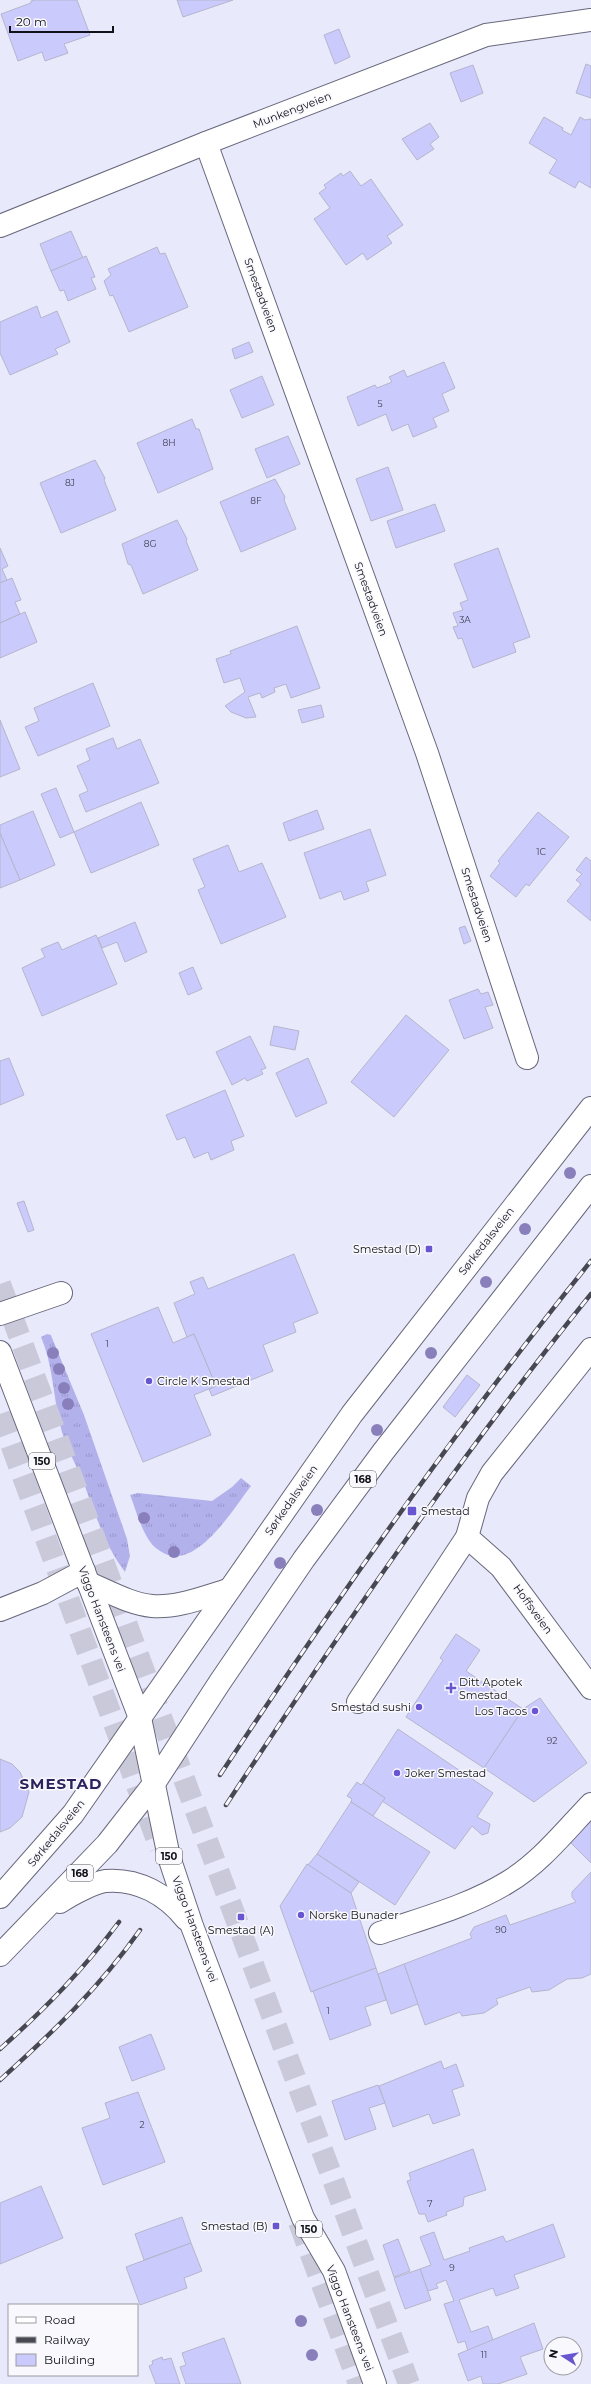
<svg xmlns="http://www.w3.org/2000/svg" width="591" height="2384" viewBox="0 0 591 2384" font-family="Montserrat,sans-serif">
<style>
.grass{fill:url(#grass-tufts)}
.building{fill:#cbcafc;stroke:#b5b5cc}
.lines{fill:none;stroke-linecap:round;stroke-linejoin:round}
.highway-tunnel{stroke:#c9c9da;stroke-width:22;stroke-dasharray:22 11;stroke-linecap:butt}
.minor-casing{stroke:#68687c;stroke-width:24}
.major-casing{stroke:#68687c;stroke-width:24}
.minor{stroke:#fff;stroke-width:22}
.major{stroke:#fff;stroke-width:22}
.rail-casing{stroke:#484853;stroke-width:4.5}
.rail{stroke:#f8f8fd;stroke-width:3;stroke-dasharray:9;stroke-linecap:butt}
.tree{fill:#8980bb}
.poi-dot{fill:#6856d0;stroke:#f8f8fd;stroke-width:1.5}
.labels{text-anchor:middle;dominant-baseline:central;stroke-width:3;stroke-linejoin:round;paint-order:stroke}
.number-label{font-size:9px;fill:#403f52}
.shield{fill:#f8f8fd;stroke:#56565d;stroke-width:1}
.shield-label{font-size:10px;font-weight:bold;fill:#111119}
.street-label{font-size:11px;fill:#111119;stroke:#f8f8fd}
.poi-label{font-size:11px;fill:#111119;stroke:#f8f8fd;text-anchor:start}
.district-label{font-size:15px;font-weight:bold;letter-spacing:1px;fill:#2c235e;stroke:#f8f8fd}
</style>
<defs>
<pattern id="grass-tufts" width="24" height="20" patternUnits="userSpaceOnUse"><rect width="24" height="20" fill="#b3b1ec"/><path d="M3 7l-1-3M5 7V3M7 7l1-3M15 17l-1-3M17 17v-4M19 17l1-3" fill="none" stroke="#9997ca"/></pattern>
</defs>
<rect width="100%" height="100%" fill="#e9e9fc"/>
<!-- grass -->
<g class="grass">
<path d="M 47,1334 L 51,1335 L 52,1338 L 84,1415 L 127,1539 L 130,1556 L 125,1572 C 104,1544 95,1513 83,1481 C 75,1462 64,1444 60,1424 C 53,1395 53,1365 41,1337 Z"/>
<path d="M 241,1478 L 251,1486 C 233,1509 194,1575 160,1551 C 157,1549 153,1546 151,1543 C 141,1530 136,1510 130,1495 L 138,1493 L 212,1501 L 232,1487 Z"/>
</g>
<!-- building -->
<g class="building">
<polygon points="34,0 77,0 90,35 64,44 68,53 45,61 42,52 18,61 1,14 31,3 31,1"/>
<polygon points="177,0 233,0 183,17"/>
<polygon points="339,29 350,57 335,64 324,35"/>
<polygon points="586,64 591,66 591,98 576,93"/>
<polygon points="473,65 483,93 461,102 450,73"/>
<polygon points="544,117 563,128 562,130 571,135 580,117 585,120 591,119 591,188 579,181 575,188 549,173 557,160 529,143"/>
<polygon points="430,123 439,137 430,144 434,149 417,160 402,139"/>
<polygon points="350,171 361,186 371,179 403,225 387,236 392,243 367,260 363,253 346,265 314,219 330,208 319,193 326,188 324,185 341,173 343,176"/>
<polygon points="71,231 83,258 51,271 40,244"/>
<polygon points="157,247 160,254 165,253 188,307 129,332 113,295 110,296 104,281 111,275 108,269"/>
<polygon points="86,256 95,277 91,278 96,289 68,301 64,290 60,291 51,271"/>
<polygon points="37,306 41,318 57,311 70,342 55,349 58,354 10,375 0,353 0,322"/>
<polygon points="249,342 253,352 235,359 232,349"/>
<polygon points="444,362 455,388 442,394 449,411 433,418 437,427 413,437 408,424 392,431 386,414 358,426 347,397 375,385 377,388 392,382 389,377 404,370 407,377"/>
<polygon points="262,376 274,405 242,418 230,390"/>
<polygon points="192,419 196,429 199,429 213,469 158,493 137,443"/>
<polygon points="288,436 300,464 267,478 255,449"/>
<polygon points="95,460 105,478 104,480 116,510 61,533 40,483"/>
<polygon points="388,467 403,510 371,521 356,479"/>
<polygon points="275,479 285,497 284,500 296,529 241,552 220,502"/>
<polygon points="435,504 445,531 396,548 387,521"/>
<polygon points="177,520 187,539 186,541 198,570 143,594 131,565 128,564 122,544"/>
<polygon points="0,548 8,566 2,569 7,580 0,583"/>
<polygon points="498,548 530,637 513,643 516,652 473,668 462,638 458,639 453,627 458,626 453,613 463,610 460,603 468,600 454,564"/>
<polygon points="12,578 21,600 15,602 20,614 0,623 0,583"/>
<polygon points="25,612 37,642 0,658 0,623"/>
<polygon points="297,626 320,688 291,698 286,684 274,688 275,692 262,698 260,693 248,697 256,717 246,718 231,712 225,706 245,692 240,678 224,683 216,659 231,654 230,651"/>
<polygon points="93,683 110,726 38,756 25,727 39,721 34,708"/>
<polygon points="321,705 324,717 302,723 298,710"/>
<polygon points="0,720 20,769 0,777"/>
<polygon points="113,738 117,749 140,739 159,783 86,812 79,795 88,791 77,766 90,760 86,749"/>
<polygon points="56,788 74,832 60,838 41,794"/>
<polygon points="141,802 159,845 91,873 74,832"/>
<polygon points="317,810 324,829 289,841 283,823"/>
<polygon points="33,811 55,865 20,880 0,833 0,825"/>
<polygon points="538,812 569,837 529,886 526,884 516,897 490,876 500,863 498,861"/>
<polygon points="370,829 386,875 366,882 369,891 344,900 341,891 320,899 304,853"/>
<polygon points="0,833 20,880 0,888"/>
<polygon points="228,845 239,872 262,863 286,917 221,944 198,890 205,887 193,859"/>
<polygon points="586,857 591,861 591,921 567,901 581,884 576,880 582,874 576,870"/>
<polygon points="135,922 147,952 125,962 117,942 102,948 98,938"/>
<polygon points="465,926 471,941 464,944 459,928"/>
<polygon points="96,935 117,984 42,1016 22,968 45,957 41,949 58,942 62,950"/>
<polygon points="193,967 202,989 188,995 179,973"/>
<polygon points="478,989 481,994 488,992 493,1005 485,1007 493,1028 464,1039 449,1000"/>
<polygon points="406,1015 449,1050 394,1117 351,1082"/>
<polygon points="274,1026 299,1031 295,1050 270,1045"/>
<polygon points="250,1036 266,1068 261,1070 263,1074 247,1081 245,1078 232,1085 216,1052"/>
<polygon points="9,1058 24,1095 0,1105 0,1061"/>
<polygon points="308,1058 327,1103 296,1117 276,1073"/>
<polygon points="225,1090 244,1136 231,1141 234,1150 211,1160 208,1152 194,1158 185,1137 177,1140 166,1115"/>
<polygon points="24,1201 34,1230 28,1232 17,1203"/>
<polygon points="294,1254 318,1313 293,1323 296,1332 263,1345 273,1371 212,1396 209,1389 216,1386 194,1334 187,1337 174,1303 195,1294 190,1282 203,1277 208,1289"/>
<polygon points="158,1307 173,1343 194,1334 216,1386 194,1395 211,1435 143,1462 91,1334"/>
<polygon points="467,1375 480,1385 455,1417 443,1407"/>
<polygon points="456,1634 480,1650 466,1671 523,1709 484,1768 406,1717 443,1660 440,1658"/>
<polygon points="540,1698 587,1763 534,1802 484,1768 523,1709"/>
<polygon points="398,1729 493,1793 477,1817 490,1824 488,1833 482,1835 472,1826 455,1849 382,1801 385,1798 363,1783"/>
<polygon points="0,1759 12,1764 20,1772 29,1792 22,1817 10,1828 0,1832"/>
<polygon points="357,1782 361,1785 363,1783 385,1798 373,1816 351,1802 352,1799 347,1796"/>
<polygon points="351,1802 430,1852 395,1905 317,1854"/>
<polygon points="591,1821 591,1863 570,1842"/>
<polygon points="317,1854 359,1882 351,1893 308,1865"/>
<polygon points="307,1864 351,1893 376,1968 311,1992 280,1906"/>
<polygon points="591,1872 591,1974 582,1978 567,1979 549,1990 532,1992 530,1987 496,1999 498,2004 484,2013 462,2016 460,2012 425,2025 404,1964 472,1938 470,1934 474,1927 506,1915 510,1925 576,1902 572,1897 572,1892"/>
<polygon points="404,1964 418,2004 391,2014 378,1974"/>
<polygon points="376,1968 386,2000 365,2007 371,2025 330,2040 313,1991"/>
<polygon points="151,2034 165,2069 132,2081 119,2047"/>
<polygon points="441,2061 444,2069 456,2064 464,2086 452,2090 460,2115 433,2124 429,2114 393,2127 379,2086"/>
<polygon points="378,2085 385,2103 369,2108 376,2129 345,2140 332,2101"/>
<polygon points="138,2092 165,2162 103,2185 82,2128 110,2118 105,2103"/>
<polygon points="473,2149 486,2190 464,2197 463,2206 446,2212 447,2215 428,2222 425,2214 419,2214 407,2181 411,2180 409,2173"/>
<polygon points="41,2186 63,2238 0,2264 0,2203"/>
<polygon points="182,2217 191,2243 144,2260 135,2234"/>
<polygon points="553,2224 565,2257 514,2275 519,2288 496,2296 493,2288 459,2300 471,2332 488,2326 493,2340 468,2351 465,2341 458,2343 444,2304 454,2301 446,2280 436,2284 438,2288 428,2291 420,2269 431,2265 420,2237 434,2232 444,2260 470,2251 469,2248 503,2236 506,2242"/>
<polygon points="398,2239 410,2271 394,2277 383,2245"/>
<polygon points="191,2243 202,2271 184,2278 187,2288 140,2305 126,2267"/>
<polygon points="420,2269 431,2300 405,2309 394,2278"/>
<polygon points="534,2323 543,2349 520,2357 527,2374 498,2384 483,2384 481,2376 468,2381 458,2354"/>
<polygon points="224,2338 241,2384 186,2384 180,2367 186,2365 182,2353"/>
<polygon points="162,2357 163,2360 171,2358 180,2384 156,2384 149,2366 153,2364 152,2361"/>
</g>
<g class="lines">
<!-- highway-tunnel -->
<g class="highway-tunnel">
<polyline points="0,1284 409,2384"/>
<polyline points="0,1414 160,1848"/>
<polyline points="299,2222 359,2384"/>
</g>
<!-- minor casing -->
<g class="minor-casing">
<g id="minor">
<polyline points="206,143 427,753 527,1058"/>
<polyline points="0,226 206,143 486,35 591,20"/>
<polyline points="0,1314 61,1293"/>
<polyline points="467,1537 501,1567 591,1688"/>
<polyline points="0,1610 43,1593 84,1571"/>
<polyline points="358,1702 467,1537 478,1498 492,1473 591,1349"/>
<path d="M 380,1933 C 423,1918 469,1906 508,1882 C 540,1863 566,1830 591,1804"/>
</g>
</g>
<!-- major casing -->
<g class="major-casing">
<g id="major">
<polyline points="0,1352 140,1718 169,1857 192,1926 303,2218 334,2271 375,2384"/>
<path d="M 88,1583 C 108,1591 130,1604 152,1606 C 178,1608 204,1597 228,1590"/>
<polyline points="0,1897 73,1814 352,1414 591,1108"/>
<path d="M 60,1902 C 70,1895 93,1883 105,1881 C 138,1878 167,1895 186,1919"/>
<polyline points="0,1955 107,1844 153,1785 220,1682 304,1559 383,1452 591,1186"/>
</g>
</g>
<!-- minor -->
<use href="#minor" class="minor"/>
<!-- major -->
<use href="#major" class="major"/>
<!-- rail casing -->
<g class="rail-casing">
<g id="rail">
<path d="M 220,1775 C 337,1598 458,1426 591,1261"/>
<path d="M 226,1805 C 341,1630 459,1457 591,1294"/>
<path d="M 0,2049 C 46,2008 82,1971 119,1922"/>
<path d="M 0,2080 C 52,2033 100,1987 140,1930"/>
</g>
</g>
<!-- rail -->
<use href="#rail" class="rail"/>
</g>
<!-- trees -->
<g class="tree">
<circle cx="570" cy="1173" r="6"/>
<circle cx="525" cy="1229" r="6"/>
<circle cx="486" cy="1282" r="6"/>
<circle cx="53" cy="1353" r="6"/>
<circle cx="431" cy="1353" r="6"/>
<circle cx="59" cy="1369" r="6"/>
<circle cx="64" cy="1388" r="6"/>
<circle cx="68" cy="1404" r="6"/>
<circle cx="377" cy="1430" r="6"/>
<circle cx="317" cy="1510" r="6"/>
<circle cx="144" cy="1518" r="6"/>
<circle cx="174" cy="1552" r="6"/>
<circle cx="280" cy="1563" r="6"/>
<circle cx="301" cy="2321" r="6"/>
<circle cx="312" cy="2355" r="6"/>
</g>
<!-- markers -->
<g class="poi-dot">
<rect x="425" y="1245" width="8" height="8" rx="2"/>
<circle cx="149" cy="1381" r="4"/>
<rect x="407" y="1506" width="10" height="10" rx="2"/>
<path d="M449 1682h4v4h4v4h-4v4h-4v-4h-4v-4h4z"/>
<circle cx="419" cy="1707" r="4"/>
<circle cx="535" cy="1711" r="4"/>
<circle cx="397" cy="1773" r="4"/>
<circle cx="301" cy="1915" r="4"/>
<rect x="237" y="1913" width="8" height="8" rx="2"/>
<rect x="272" y="2222" width="8" height="8" rx="2"/>
</g>
<g class="labels">
<!-- number labels -->
<g class="number-label">
<text x="380" y="403">5</text>
<text x="169" y="442">8H</text>
<text x="70" y="482">8J</text>
<text x="256" y="500">8F</text>
<text x="150" y="543">8G</text>
<text x="465" y="619">3A</text>
<text x="541" y="851">1C</text>
<text x="107" y="1343">1</text>
<text x="552" y="1740">92</text>
<text x="501" y="1929">90</text>
<text x="328" y="2010">1</text>
<text x="142" y="2124">2</text>
<text x="430" y="2203">7</text>
<text x="452" y="2267">9</text>
<text x="484" y="2354">11</text>
</g>
<!-- shield labels -->
<g class="shield">
<rect x="29" y="1453" width="26" height="16" rx="3"/>
<rect x="350" y="1471" width="26" height="16" rx="3"/>
<rect x="156" y="1848" width="26" height="16" rx="3"/>
<rect x="67" y="1865" width="26" height="16" rx="3"/>
<rect x="296" y="2221" width="26" height="16" rx="3"/>
</g>
<g class="shield-label">
<text x="42" y="1461">150</text>
<text x="363" y="1479">168</text>
<text x="169" y="1856">150</text>
<text x="80" y="1873">168</text>
<text x="309" y="2229">150</text>
</g>
<!-- street labels -->
<g class="street-label">
<text transform="translate(292 110) rotate(-21)">Munkengveien</text>
<text transform="translate(261 295) rotate(70)">Smestadveien</text>
<text transform="translate(371 599) rotate(70)">Smestadveien</text>
<text transform="translate(477 905) rotate(72)">Smestadveien</text>
<text transform="translate(486 1241) rotate(-52)">Sørkedalsveien</text>
<text transform="translate(291 1500) rotate(-55)">Sørkedalsveien</text>
<text transform="translate(533 1609) rotate(54)">Hoffsveien</text>
<text transform="translate(102 1619) rotate(69)">Viggo Hansteens vei</text>
<text transform="translate(56 1833) rotate(-51)">Sørkedalsveien</text>
<text transform="translate(195 1929) rotate(70)">Viggo Hansteens vei</text>
<text transform="translate(350 2318) rotate(69)">Viggo Hansteens vei</text>
</g>
<!-- poi labels -->
<g class="poi-label">
<text x="421" y="1249" text-anchor="end">Smestad (D)</text>
<text x="157" y="1381">Circle K Smestad</text>
<text x="421" y="1511">Smestad</text>
<text x="459" y="1682">Ditt Apotek<tspan x="459" dy="13">Smestad</tspan></text>
<text x="411" y="1707" text-anchor="end">Smestad sushi</text>
<text x="527" y="1711" text-anchor="end">Los Tacos</text>
<text x="405" y="1773">Joker Smestad</text>
<text x="309" y="1915">Norske Bunader</text>
<text x="241" y="1930" text-anchor="middle">Smestad (A)</text>
<text x="268" y="2226" text-anchor="end">Smestad (B)</text>
</g>
<!-- district labels -->
<g class="district-label">
<text x="61" y="1783">SMESTAD</text>
</g>
</g>
<!-- legend -->
<rect x="8" y="2304" width="130" height="72" fill="#f8f8fd" stroke="#9c9ca2"/>
<rect x="16" y="2317" width="20" height="6" fill="#ffffff" stroke="#9c9ca2"/>
<text x="44" y="2324" font-size="12" fill="#111119">Road</text>
<rect x="16" y="2337" width="20" height="6" fill="#484853" stroke="#9c9ca2"/>
<text x="44" y="2344" font-size="12" fill="#111119">Railway</text>
<rect x="16" y="2354" width="20" height="12" fill="#cbcafc" stroke="#9c9ca2"/>
<text x="44" y="2364" font-size="12" fill="#111119">Building</text>
<!-- north arrow -->
<g transform="translate(563 2356) rotate(282)"><circle r="19" fill="#f8f8fd" stroke="#9c9ca2"/>
<path d="M0-3L7 15L0 10L-7 15Z" fill="#6856d0"/>
<text y="-6" font-size="11" font-weight="bold" text-anchor="middle" fill="#111119">N</text>
</g>
<!-- scale -->
<path d="M10 26v6h103v-6" fill="none" stroke="#111119" stroke-width="2"/>
<text x="16" y="26" font-size="12" fill="#111119" stroke="#f8f8fd" stroke-width="3" paint-order="stroke">20 m</text>
</svg>
